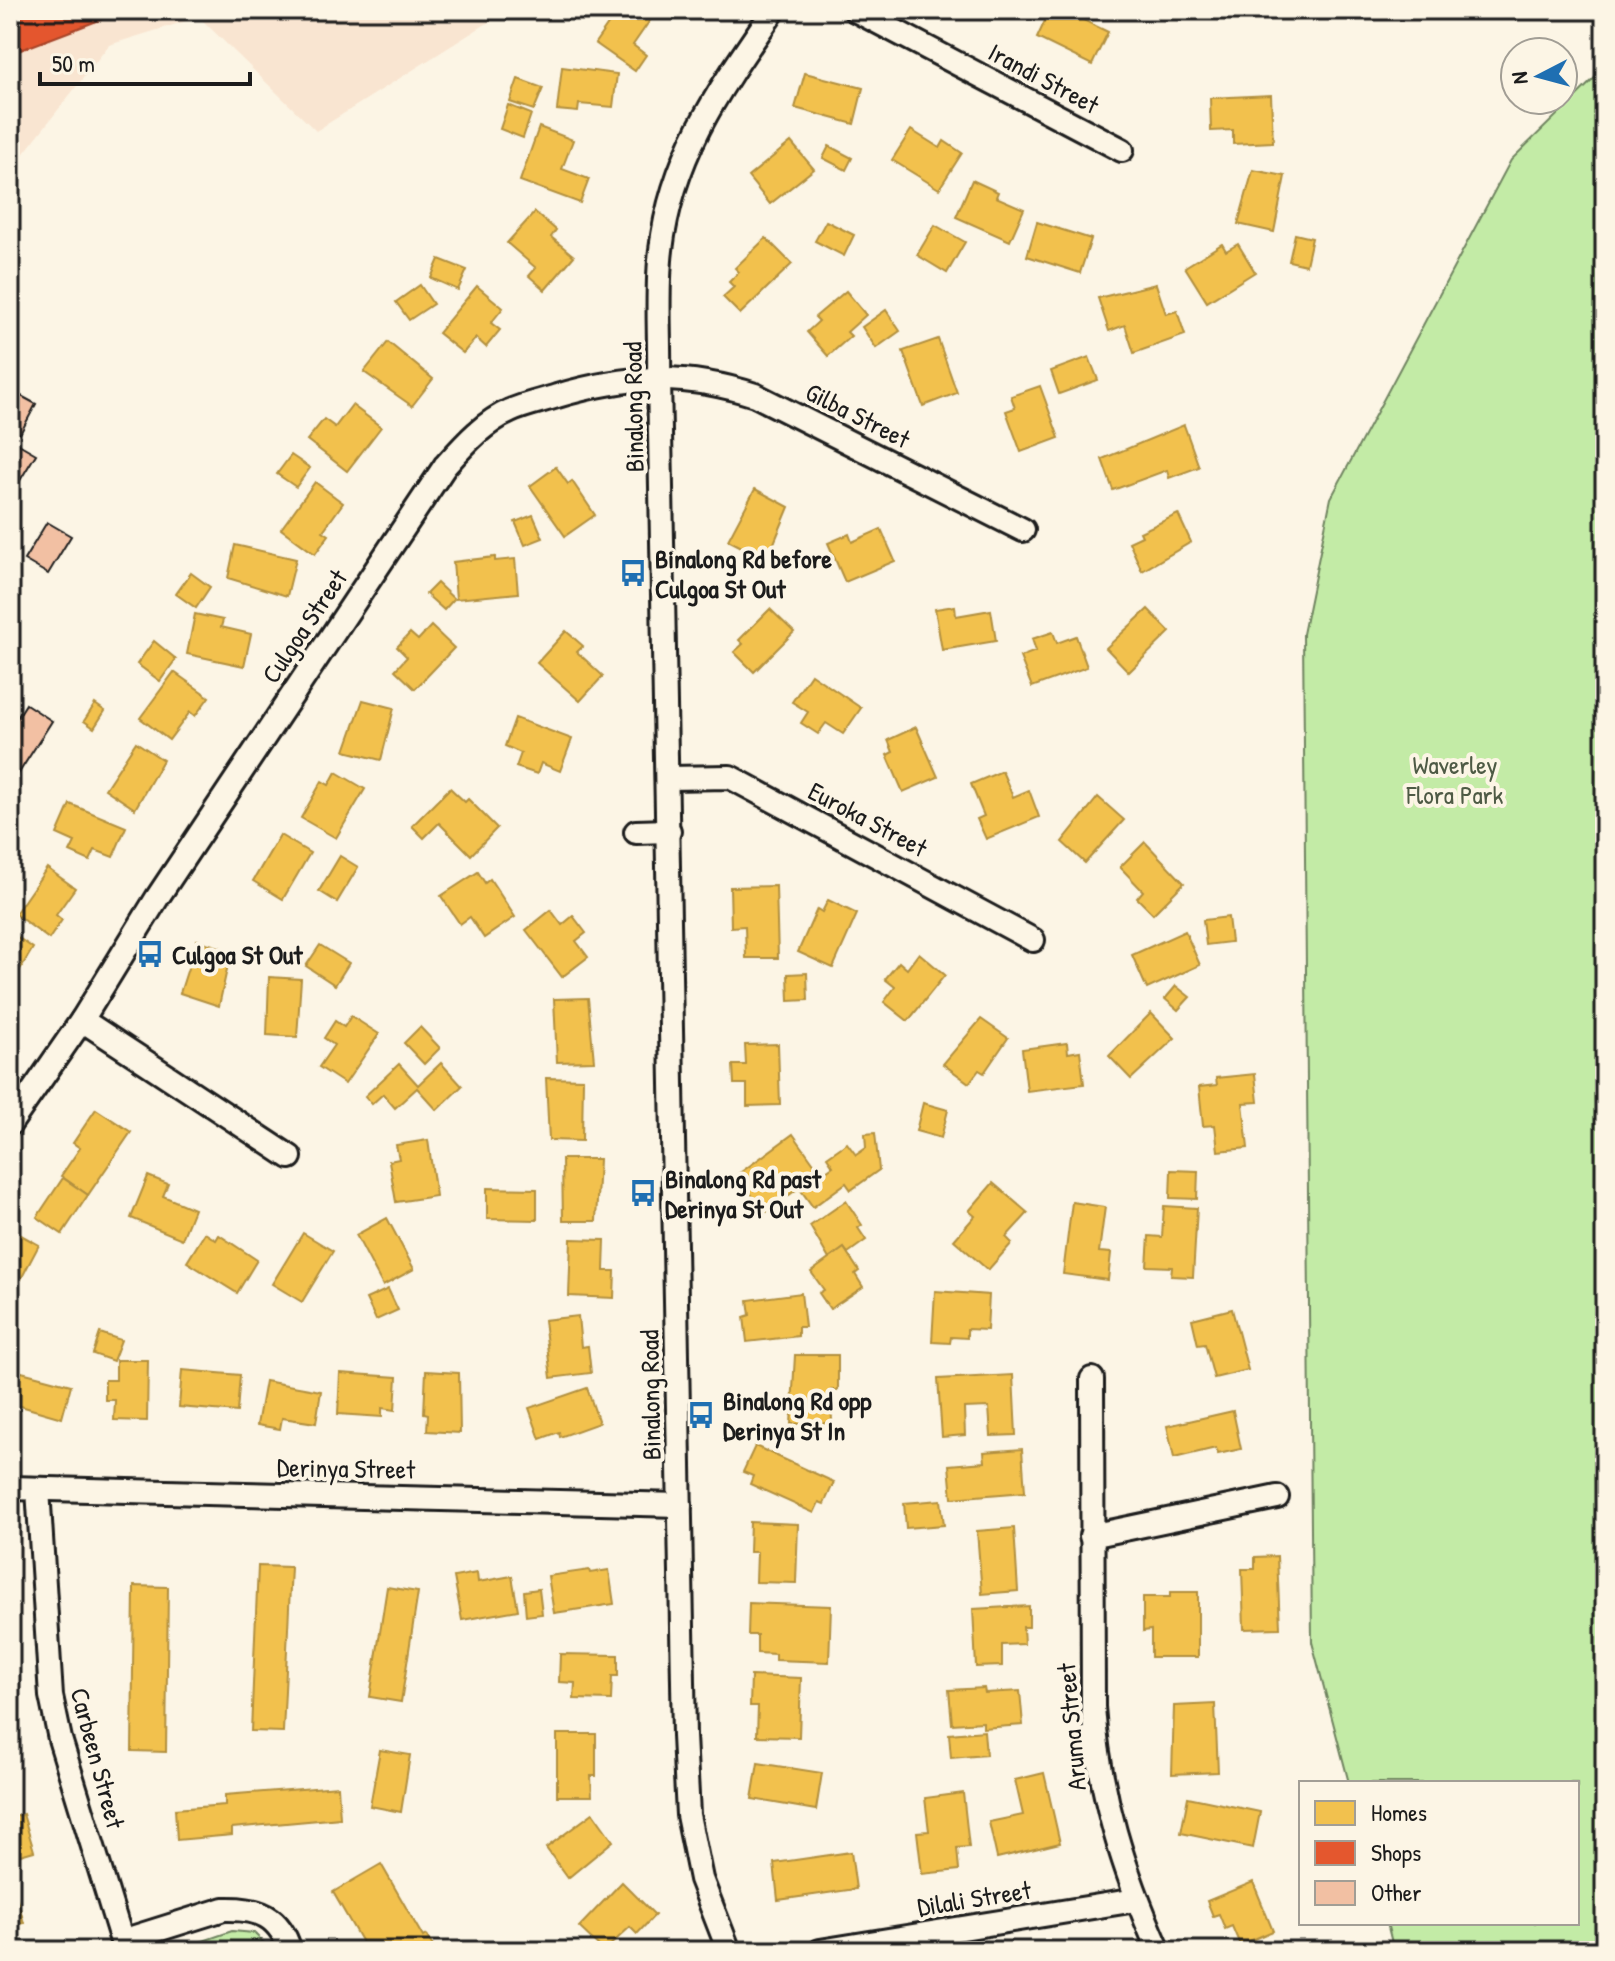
<svg xmlns="http://www.w3.org/2000/svg" width="1615" height="1961" viewBox="0 0 1615 1961" font-family="'Patrick Hand',sans-serif">
<style>
.built{fill:#f9e5d1}
.green{fill:#c3eba6;stroke:#708461;stroke-width:2}
.homes{fill:#f2c14e;stroke:#b2903f;stroke-width:2}
.shops{fill:#e4572e;stroke:#a84529;stroke-width:2}
.building{fill:#f2c0a3;stroke:#1c1c1c;stroke-width:2}
.lines{fill:none;stroke-linecap:round;stroke-linejoin:round}
.street-casing{stroke:#1c1c1c;stroke-width:28}
.street{stroke:#fcf5e5;stroke-width:22}
.labels{text-anchor:middle;dominant-baseline:central;stroke-width:8;stroke-linejoin:round;paint-order:stroke}
.street-label{font-size:26px;fill:#1c1c1c;stroke:#fcf5e5}
.poi-label{font-size:26px;font-weight:bold;fill:#1c1c1c;stroke:#fcf5e5;text-anchor:start}
.park-label{font-size:26px;fill:#4e5a45;stroke:#fcf5e5}
</style>
<rect width="100%" height="100%" fill="#fcf5e5"/>
<filter id="ink" filterUnits="userSpaceOnUse"><feTurbulence type="fractalNoise" baseFrequency=".0125" numOctaves="2"/><feDisplacementMap in="SourceGraphic" scale="16" xChannelSelector="R" yChannelSelector="G"/><feConvolveMatrix kernelMatrix="1 2 1 2 8 2 1 2 1" color-interpolation-filters="sRGB"/></filter>
<g filter="url(#ink)">
<!-- built -->
<polygon class="built" points="10,10 508,10 316,131 199,17 109,45 10,171"/>
<!-- green -->
<g class="green">
<polygon points="1605,68 1605,1951 1394,1951 1387,1923 1577,1923 1577,1783 1349,1783 1312,1642 1303,634 1331,498 1511,160"/>
<polygon points="232,1931 254,1933 272,1951 174,1951"/>
</g>
<!-- homes -->
<g class="homes">
<polygon points="618,10 645,10 653,16 633,45 646,55 635,71 595,43"/>
<polygon points="1050,10 1063,10 1108,32 1092,65 1037,38"/>
<polygon points="562,67 617,74 613,107 579,104 578,112 557,110"/>
<polygon points="805,73 863,88 854,124 795,108"/>
<polygon points="518,79 543,88 534,110 510,102"/>
<polygon points="1271,95 1273,142 1233,144 1233,130 1211,131 1210,98"/>
<polygon points="508,105 531,114 523,138 500,129"/>
<polygon points="539,127 573,140 562,169 589,179 580,203 520,181"/>
<polygon points="911,130 940,148 944,141 962,153 939,189 892,160"/>
<polygon points="791,142 814,169 770,204 748,177"/>
<polygon points="829,146 852,158 846,170 823,158"/>
<polygon points="1253,170 1285,176 1274,232 1238,224"/>
<polygon points="972,180 998,192 996,197 1024,209 1010,241 956,217"/>
<polygon points="535,212 556,230 551,237 574,256 545,290 529,276 536,268 507,243"/>
<polygon points="826,221 854,235 844,256 815,241"/>
<polygon points="1037,222 1091,239 1080,273 1027,256"/>
<polygon points="935,225 965,242 947,273 917,255"/>
<polygon points="1295,234 1312,238 1306,265 1289,261"/>
<polygon points="766,238 792,264 740,314 723,297 734,287 729,282 739,272 735,268"/>
<polygon points="1222,244 1226,251 1238,244 1255,272 1207,302 1185,267"/>
<polygon points="439,259 467,270 458,290 431,278"/>
<polygon points="1156,284 1166,314 1177,311 1185,335 1134,353 1125,325 1109,331 1098,298"/>
<polygon points="420,285 433,304 409,320 396,302"/>
<polygon points="477,286 503,308 491,323 500,330 486,347 476,338 463,353 438,333"/>
<polygon points="846,291 866,315 847,332 851,336 828,356 807,332 819,321 815,317"/>
<polygon points="886,310 900,331 876,348 862,327"/>
<polygon points="938,339 957,393 923,406 903,351"/>
<polygon points="388,342 433,379 412,406 364,372"/>
<polygon points="1089,357 1098,380 1059,394 1051,371"/>
<polygon points="1040,386 1059,438 1021,452 1006,411 1015,408 1011,396"/>
<polygon points="352,405 381,427 347,471 307,440 324,419 335,427"/>
<polygon points="1184,425 1199,467 1169,478 1167,470 1113,490 1102,459"/>
<polygon points="291,455 310,468 296,487 277,474"/>
<polygon points="556,467 568,484 572,481 595,515 565,536 530,486"/>
<polygon points="315,482 343,503 323,531 329,535 315,554 281,529"/>
<polygon points="755,489 789,507 767,560 728,540"/>
<polygon points="1178,514 1191,542 1142,571 1129,542 1142,536 1140,532"/>
<polygon points="533,515 543,538 525,545 515,522"/>
<polygon points="881,529 895,561 845,582 828,543 849,534 852,542"/>
<polygon points="235,545 296,559 287,596 228,578"/>
<polygon points="495,557 495,561 515,559 518,593 456,599 453,562"/>
<polygon points="191,573 210,587 196,608 176,594"/>
<polygon points="437,583 454,599 444,610 426,594"/>
<polygon points="955,606 956,616 991,610 996,641 942,650 935,609"/>
<polygon points="770,609 794,632 754,672 734,652 743,644 739,640"/>
<polygon points="1148,609 1170,632 1129,672 1106,648"/>
<polygon points="195,614 223,620 221,627 251,634 244,666 187,654"/>
<polygon points="431,626 454,648 415,689 395,670 407,657 397,647 410,633 418,640"/>
<polygon points="566,631 583,646 577,652 603,676 580,701 537,663"/>
<polygon points="1053,632 1057,643 1076,636 1087,667 1032,687 1020,657 1036,651 1032,639"/>
<polygon points="154,641 176,659 160,681 137,664"/>
<polygon points="174,672 209,697 195,716 190,712 169,740 140,718"/>
<polygon points="811,674 861,708 843,734 826,723 818,734 801,723 808,712 792,702"/>
<polygon points="363,700 394,708 381,760 345,751"/>
<polygon points="95,704 105,711 94,728 84,721"/>
<polygon points="515,718 572,739 560,771 541,763 537,774 516,767 521,753 505,746"/>
<polygon points="916,727 938,777 903,792 887,755 893,752 888,740"/>
<polygon points="136,742 163,760 135,809 105,789"/>
<polygon points="1002,771 1013,797 1029,790 1039,817 986,839 977,819 984,816 971,784"/>
<polygon points="336,772 365,789 336,838 301,818 322,781 329,785"/>
<polygon points="450,788 465,802 468,799 497,828 471,855 439,823 424,838 412,826"/>
<polygon points="1098,797 1124,820 1085,863 1062,842"/>
<polygon points="70,804 126,827 113,857 95,850 90,861 70,852 75,842 57,834"/>
<polygon points="280,835 310,853 283,899 253,881"/>
<polygon points="1145,842 1184,883 1153,914 1137,898 1143,891 1120,867"/>
<polygon points="340,856 358,867 337,902 319,891"/>
<polygon points="47,868 75,888 56,915 62,920 49,939 15,914"/>
<polygon points="478,872 485,883 490,879 515,917 484,938 470,917 460,924 441,896"/>
<polygon points="776,886 778,958 746,958 745,926 731,927 730,887"/>
<polygon points="828,900 857,914 833,968 798,952 817,909 822,912"/>
<polygon points="551,910 562,925 573,916 586,933 576,941 588,957 562,977 526,930"/>
<polygon points="1228,917 1231,942 1206,945 1203,920"/>
<polygon points="1185,931 1200,965 1147,989 1132,955"/>
<polygon points="10,932 33,948 10,986"/>
<polygon points="197,940 231,951 219,1006 180,993"/>
<polygon points="320,945 349,963 335,985 306,966"/>
<polygon points="919,953 945,975 908,1021 884,1002 895,987 885,979 899,962 907,969"/>
<polygon points="807,973 808,1000 789,1001 788,974"/>
<polygon points="269,977 301,979 297,1037 267,1035"/>
<polygon points="1176,986 1190,997 1178,1010 1165,999"/>
<polygon points="588,998 594,1061 557,1062 554,999"/>
<polygon points="1151,1013 1175,1038 1131,1079 1109,1056"/>
<polygon points="351,1016 379,1034 345,1084 319,1067 334,1045 324,1038 335,1021 344,1027"/>
<polygon points="981,1019 1008,1038 984,1073 979,1070 969,1083 943,1064"/>
<polygon points="420,1027 440,1048 424,1064 404,1043"/>
<polygon points="1067,1043 1068,1053 1080,1051 1084,1084 1027,1091 1022,1049"/>
<polygon points="778,1044 780,1105 747,1106 747,1084 734,1084 733,1065 746,1065 745,1045"/>
<polygon points="441,1063 462,1086 437,1110 417,1088 395,1108 383,1094 372,1104 365,1096 399,1064 418,1085"/>
<polygon points="1255,1074 1258,1102 1243,1103 1248,1148 1218,1151 1215,1125 1203,1126 1199,1087 1217,1085 1216,1078"/>
<polygon points="546,1078 583,1079 582,1141 549,1140"/>
<polygon points="923,1103 948,1110 941,1138 916,1131"/>
<polygon points="96,1109 131,1132 88,1195 61,1176 80,1148 73,1143"/>
<polygon points="875,1133 879,1170 851,1190 846,1183 813,1207 800,1189 833,1166 827,1157 847,1143 856,1155 866,1148 865,1134"/>
<polygon points="793,1134 820,1172 765,1213 737,1175"/>
<polygon points="428,1140 436,1196 396,1202 389,1161 399,1159 396,1145"/>
<polygon points="562,1159 599,1159 596,1221 563,1221"/>
<polygon points="1171,1170 1198,1171 1197,1199 1170,1198"/>
<polygon points="148,1176 168,1184 163,1196 194,1209 182,1239 131,1218"/>
<polygon points="63,1178 88,1195 62,1234 37,1217"/>
<polygon points="993,1183 1028,1213 1006,1237 1012,1243 988,1270 954,1240 975,1216 969,1211"/>
<polygon points="487,1188 537,1189 537,1220 487,1219"/>
<polygon points="846,1201 862,1225 858,1228 866,1240 848,1253 844,1248 829,1259 810,1226"/>
<polygon points="1072,1202 1105,1207 1099,1252 1111,1253 1108,1280 1063,1274"/>
<polygon points="1164,1206 1197,1208 1193,1277 1171,1276 1172,1267 1147,1266 1149,1236 1162,1237"/>
<polygon points="387,1218 414,1269 383,1286 356,1235"/>
<polygon points="10,1229 39,1245 12,1296 10,1294"/>
<polygon points="205,1233 216,1240 219,1235 257,1260 237,1293 187,1262"/>
<polygon points="303,1233 333,1251 302,1302 272,1284"/>
<polygon points="571,1239 605,1240 604,1271 615,1271 614,1298 569,1296"/>
<polygon points="844,1248 859,1271 855,1274 863,1287 830,1309 819,1293 824,1290 811,1272"/>
<polygon points="388,1289 398,1310 376,1320 366,1299"/>
<polygon points="935,1291 989,1295 987,1330 967,1329 967,1338 951,1337 950,1343 932,1342"/>
<polygon points="801,1293 805,1327 798,1327 798,1336 747,1342 744,1317 750,1315 748,1300"/>
<polygon points="1232,1309 1248,1370 1214,1378 1205,1344 1198,1345 1192,1319"/>
<polygon points="578,1316 581,1347 588,1346 591,1373 551,1378 544,1320"/>
<polygon points="100,1333 121,1340 113,1361 93,1354"/>
<polygon points="795,1355 838,1355 838,1390 831,1390 832,1423 791,1424"/>
<polygon points="116,1360 148,1360 147,1421 114,1420 115,1400 105,1400 105,1380 116,1380"/>
<polygon points="14,1370 71,1385 62,1418 10,1403"/>
<polygon points="182,1370 240,1375 237,1412 179,1407"/>
<polygon points="426,1371 459,1373 460,1433 427,1431 428,1414 424,1413"/>
<polygon points="340,1373 397,1377 395,1410 382,1408 382,1417 338,1414"/>
<polygon points="1013,1375 1016,1435 991,1436 989,1407 964,1408 965,1435 942,1437 938,1379"/>
<polygon points="265,1381 321,1391 316,1423 282,1418 280,1429 257,1425"/>
<polygon points="587,1388 599,1423 560,1437 559,1432 540,1439 529,1408"/>
<polygon points="1233,1411 1241,1449 1218,1454 1216,1448 1174,1458 1167,1426"/>
<polygon points="755,1446 834,1482 824,1504 819,1502 814,1513 750,1484 753,1476 743,1472"/>
<polygon points="1022,1449 1025,1492 952,1498 949,1465 985,1462 984,1452"/>
<polygon points="941,1500 944,1525 906,1528 904,1503"/>
<polygon points="750,1522 798,1524 796,1583 756,1582 757,1552 749,1552"/>
<polygon points="1014,1528 1018,1591 982,1594 977,1531"/>
<polygon points="1277,1556 1280,1628 1244,1629 1242,1569 1255,1569 1255,1557"/>
<polygon points="258,1566 291,1567 283,1732 251,1731"/>
<polygon points="589,1570 590,1573 609,1570 614,1604 554,1613 548,1576"/>
<polygon points="477,1573 478,1582 512,1576 518,1610 462,1620 454,1577"/>
<polygon points="134,1586 168,1587 166,1752 132,1751"/>
<polygon points="387,1587 418,1592 401,1702 370,1697"/>
<polygon points="539,1589 542,1614 526,1616 524,1591"/>
<polygon points="1170,1592 1198,1592 1198,1657 1151,1657 1151,1630 1143,1631 1143,1597 1170,1597"/>
<polygon points="749,1603 831,1606 829,1662 775,1660 775,1654 757,1653 757,1635 748,1635"/>
<polygon points="1029,1606 1029,1627 1023,1627 1024,1644 1002,1645 1002,1666 976,1667 973,1609"/>
<polygon points="560,1654 618,1655 618,1676 612,1676 611,1700 574,1699 575,1683 559,1682"/>
<polygon points="751,1676 801,1678 799,1737 757,1736 758,1706 750,1706"/>
<polygon points="984,1688 985,1693 1020,1691 1023,1725 983,1728 983,1722 952,1724 949,1690"/>
<polygon points="1215,1704 1218,1772 1172,1774 1174,1706"/>
<polygon points="984,1731 986,1755 951,1758 949,1734"/>
<polygon points="557,1734 596,1734 596,1776 591,1776 592,1796 557,1796"/>
<polygon points="380,1750 410,1755 401,1812 370,1806"/>
<polygon points="758,1763 822,1773 816,1810 752,1799"/>
<polygon points="1044,1773 1060,1843 997,1858 989,1822 1023,1815 1015,1780"/>
<polygon points="338,1786 340,1818 232,1828 232,1835 177,1840 175,1809 225,1805 225,1795"/>
<polygon points="963,1793 969,1847 957,1848 959,1870 922,1874 917,1832 929,1831 925,1798"/>
<polygon points="1188,1797 1260,1812 1253,1848 1181,1833"/>
<polygon points="593,1813 613,1841 568,1878 546,1848"/>
<polygon points="23,1814 34,1851 10,1858 10,1818"/>
<polygon points="851,1852 856,1889 778,1900 774,1863"/>
<polygon points="381,1864 423,1937 426,1935 436,1951 367,1951 333,1892"/>
<polygon points="622,1882 655,1915 637,1934 630,1927 604,1951 579,1927"/>
<polygon points="1253,1882 1273,1931 1240,1945 1232,1926 1225,1929 1219,1914 1213,1916 1207,1901"/>
<polygon points="14,1888 24,1923 10,1927 10,1889"/>
<polygon points="1305,1942 1342,1949 1341,1951 1303,1951"/>
</g>
<!-- shops -->
<polygon class="shops" points="10,10 126,10 10,54"/>
<!-- building -->
<g class="building">
<polygon points="10,390 36,404 20,434 10,429"/>
<polygon points="10,439 36,454 10,497"/>
<polygon points="47,522 71,536 48,574 24,560"/>
<polygon points="26,704 52,721 10,787 10,729"/>
</g>
<g class="lines">
<!-- street casing -->
<g class="street-casing">
<g id="street">
<polyline points="855,10 1122,150"/>
<polyline points="668,778 730,777 1033,940"/>
<polyline points="636,832 669,831"/>
<polyline points="82,1020 290,1157"/>
<path d="M 10,1124 L 82,1020 L 157,898 L 445,466 C 464,445 484,422 510,411 C 525,404 542,401 557,396 C 627,375 685,372 755,395 L 1023,530"/>
<path d="M 1092,1379 L 1093,1707 C 1099,1794 1124,1872 1159,1951"/>
<polyline points="10,1488 680,1505"/>
<polyline points="38,1489 51,1696 60,1739 125,1951"/>
<polyline points="1091,1536 1277,1497"/>
<path d="M 122,1941 L 224,1909 C 259,1908 280,1916 290,1951"/>
<path d="M 729,1951 L 701,1879 L 688,1815 L 684,1736 L 659,378 C 660,336 656,291 661,250 C 672,154 721,87 774,10"/>
<polyline points="820,1951 1136,1900"/>
</g>
</g>
<!-- street -->
<use href="#street" class="street"/>
</g>
</g>
<!-- icons -->
<defs>
<g id="bus-bare" transform="scale(2.16)"><path d="M-5-6H5V4H4V6H2V4H-2V6H-4V4H-5ZM-3.5-4V0h7V-4ZM-3.5 1.2v1.5H-2V1.2ZM2 1.2v1.5H3.5V1.2Z" fill="#1f6fb2" stroke="#fcf5e5" stroke-width="2.5" paint-order="stroke"/></g>
</defs>
<g fill-rule="evenodd">
<use href="#bus-bare" x="633" y="573"/>
<use href="#bus-bare" x="150" y="954"/>
<use href="#bus-bare" x="643" y="1193"/>
<use href="#bus-bare" x="701" y="1415"/>
</g>
<g class="labels">
<!-- street labels -->
<g class="street-label">
<text transform="translate(1044 78) rotate(28)">Irandi Street</text>
<text transform="translate(633 407) rotate(-91)">Binalong Road</text>
<text transform="translate(858 415) rotate(27)">Gilba Street</text>
<text transform="translate(304 626) rotate(-56)">Culgoa Street</text>
<text transform="translate(868 819) rotate(28)">Euroka Street</text>
<text transform="translate(650 1395) rotate(-91)">Binalong Road</text>
<text transform="translate(346 1468) rotate(1)">Derinya Street</text>
<text transform="translate(1071 1727) rotate(-95)">Aruma Street</text>
<text transform="translate(98 1758) rotate(75)">Carbeen Street</text>
<text transform="translate(974 1898) rotate(-9)">Dilali Street</text>
</g>
<!-- poi labels -->
<g class="poi-label">
<text x="655" y="558">Binalong Rd before<tspan x="655" dy="30">Culgoa St Out</tspan></text>
<text x="172" y="954">Culgoa St Out</text>
<text x="665" y="1178">Binalong Rd past<tspan x="665" dy="30">Derinya St Out</tspan></text>
<text x="723" y="1400">Binalong Rd opp<tspan x="723" dy="30">Derinya St In</tspan></text>
</g>
<!-- park labels -->
<g class="park-label">
<text x="1455" y="764">Waverley<tspan x="1455" dy="30">Flora Park</tspan></text>
</g>
</g>
<!-- margin -->
<rect width="1615" height="1961" fill="none" stroke="#fcf5e5" stroke-width="40"/>
<rect x="20" y="20" width="1575" height="1921" fill="none" stroke="#1c1c1c" stroke-width="3" filter="url(#ink)"/>
<!-- legend -->
<rect x="1299" y="1781" width="280" height="144" fill="#fcf5e5" stroke="#a29e95" stroke-width="2"/>
<rect x="1315" y="1801" width="40" height="24" fill="#f2c14e" stroke="#a29e95" stroke-width="2"/>
<text x="1371" y="1821" font-size="24" fill="#1c1c1c">Homes</text>
<rect x="1315" y="1841" width="40" height="24" fill="#e4572e" stroke="#a29e95" stroke-width="2"/>
<text x="1371" y="1861" font-size="24" fill="#1c1c1c">Shops</text>
<rect x="1315" y="1881" width="40" height="24" fill="#f2c0a3" stroke="#a29e95" stroke-width="2"/>
<text x="1371" y="1901" font-size="24" fill="#1c1c1c">Other</text>
<!-- north arrow -->
<g transform="translate(1539 76) rotate(264)"><circle r="38" fill="#fcf5e5" stroke="#a29e95" stroke-width="2"/>
<path d="M0-6L14 30L0 20L-14 30Z" fill="#1f6fb2"/>
<text y="-12" font-size="22" font-weight="bold" text-anchor="middle" fill="#1c1c1c">N</text>
</g>
<!-- scale -->
<path d="M40 72v12h210v-12" fill="none" stroke="#1c1c1c" stroke-width="4"/>
<text x="52" y="72" font-size="24" fill="#1c1c1c" stroke="#fcf5e5" stroke-width="6" paint-order="stroke">50 m</text>
</svg>
